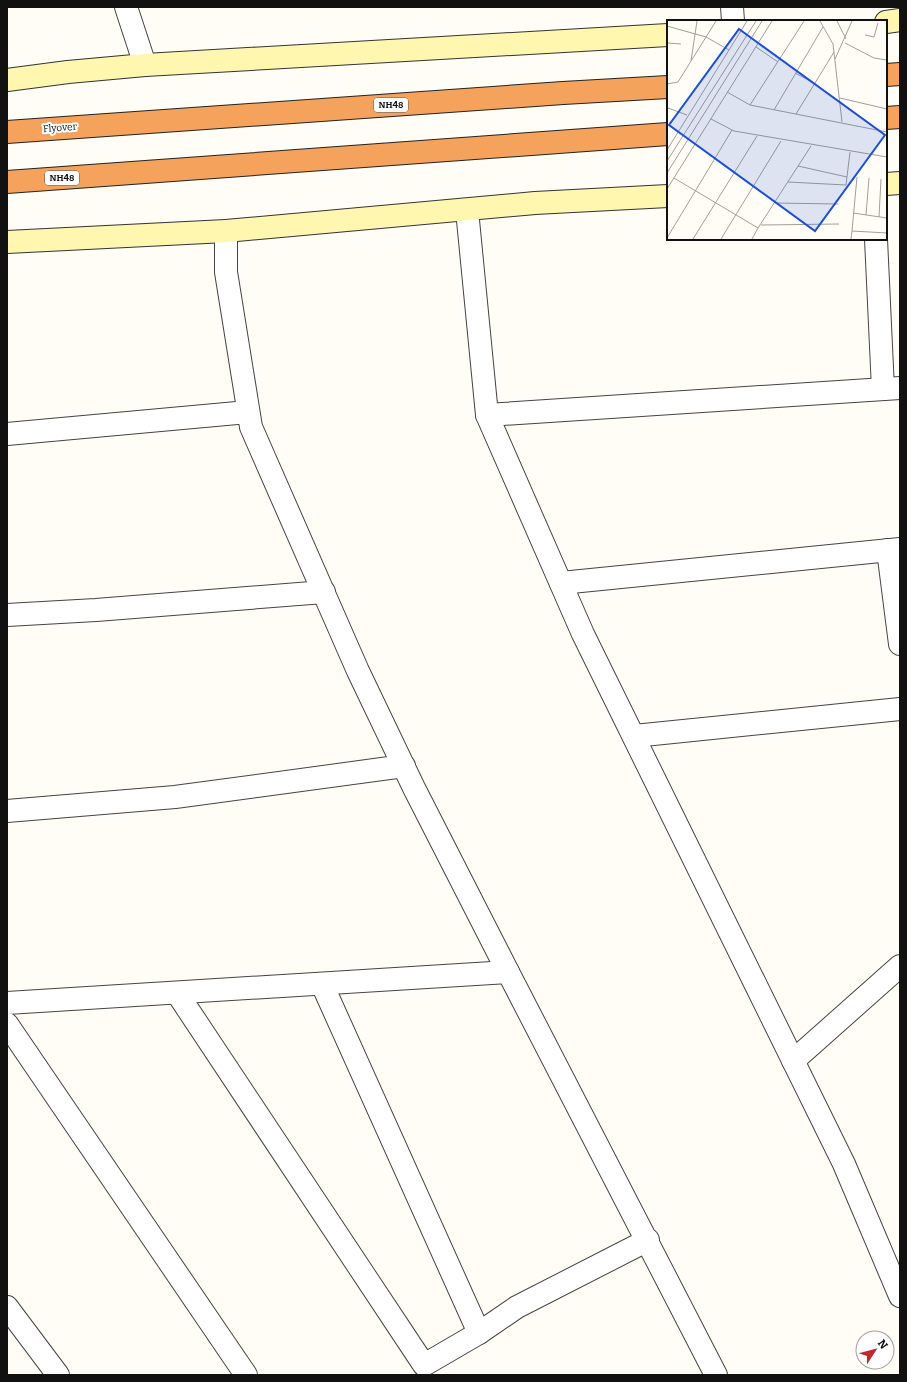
<svg xmlns="http://www.w3.org/2000/svg" width="907" height="1382" viewBox="0 0 907 1382" font-family="Bitter,serif">
<style>
.lines{fill:none;stroke-linecap:round;stroke-linejoin:round}
.street-casing{stroke:#444;stroke-width:24}
.secondary-casing{stroke:#333;stroke-width:24}
.highway-casing{stroke:#222;stroke-width:24}
.street{stroke:#fff;stroke-width:22}
.secondary{stroke:#fff6b0;stroke-width:22}
.highway{stroke:#f5a25d;stroke-width:22}
.labels{text-anchor:middle;dominant-baseline:central;stroke-width:4;stroke-linejoin:round;paint-order:stroke}
.shield{fill:#fff;stroke:#585858;stroke-width:1}
.shield-label{font-size:9px;font-weight:bold;fill:#111}
.street-label{font-size:10px;fill:#111;stroke:#fff}
.inset-road{fill:none;stroke:#a09f9a;stroke-width:1}
.view{fill:#1d4ed8;fill-opacity:0.15;stroke:#1d4ed8;stroke-width:2}
.inset-edge{fill:none;stroke:#111;stroke-width:2}
</style>
<rect width="100%" height="100%" fill="#fffdf5"/>
<g class="lines">
<!-- street casing -->
<g class="street-casing">
<g id="street">
<polyline points="126,7 145,65"/>
<polyline points="732,7 733,21"/>
<polyline points="467,210 487,415 583,634 844,1164 900,1296"/>
<polyline points="226,231 226,272 251,427 358,671 414,788 508,972 716,1375"/>
<polyline points="876,239 883,389"/>
<polyline points="487,415 900,388"/>
<polyline points="7,434 248,412"/>
<polyline points="888,550 900,644"/>
<polyline points="561,583 900,549"/>
<polyline points="7,615 96,610 324,592"/>
<polyline points="634,736 900,709"/>
<polyline points="7,811 175,797 404,766"/>
<polyline points="322,984 479,1333"/>
<polyline points="177,993 424,1365 479,1333 517,1307 648,1240"/>
<polyline points="7,1003 508,972"/>
<polyline points="7,1024 246,1375"/>
<polyline points="793,1061 900,966"/>
<polyline points="7,1307 58,1375"/>
</g>
</g>
<!-- secondary casing -->
<g class="secondary-casing">
<g id="secondary">
<polyline points="886,22 900,20"/>
<polyline points="7,80 68,72 145,65 668,35"/>
<polyline points="886,184 900,183"/>
<polyline points="7,242 226,231 535,203 668,196"/>
</g>
</g>
<!-- highway casing -->
<g class="highway-casing">
<g id="highway">
<polyline points="886,75 900,74"/>
<polyline points="886,118 900,117"/>
<polyline points="7,132 563,93 668,87"/>
<polyline points="7,182 668,134"/>
</g>
</g>
<!-- street -->
<use href="#street" class="street"/>
<!-- secondary -->
<use href="#secondary" class="secondary"/>
<!-- highway -->
<use href="#highway" class="highway"/>
</g>
<g class="labels">
<!-- shield labels -->
<g class="shield">
<rect x="374" y="98" width="34" height="14" rx="3"/>
<rect x="45" y="171" width="34" height="14" rx="3"/>
</g>
<g class="shield-label">
<text x="391" y="105">NH48</text>
<text x="62" y="178">NH48</text>
</g>
<!-- street labels -->
<g class="street-label">
<text transform="translate(60 128) rotate(-4)">Flyover</text>
</g>
</g>
<!-- overview -->
<g transform="translate(667 20)">
<rect width="220" height="220" fill="#fffdf5"/>
<path class="inset-road" d="M 153,1 L 166,24 L 175,102M 170,1 L 179,19M 0,6 L 39,17 L 62,30M 198,15 L 207,17 L 211,3M 1,23 L 14,24M 178,23 L 207,38 L 220,40M 89,27 L 111,42M 168,39 L 185,1M 24,41 L 30,1M 128,53 L 147,63M 0,64 L 11,62 L 49,1M 60,72 L 83,85 L 220,112M 173,78 L 220,89M 83,85 L 137,1M 1,88 L 20,95M 107,90 L 156,7M 129,94 L 167,32M 44,99 L 67,111 L 220,137M 0,130 L 80,1M 0,141 L 89,1M 131,146 L 180,157M 0,153 L 95,1M 7,158 L 91,208 L 144,126M 121,162 L 179,165 L 183,132M 0,169 L 105,1M 108,183 L 171,184M 186,193 L 220,198M 199,195 L 202,158M 212,197 L 214,159M 94,205 L 172,204M 185,211 L 190,157M 0,218 L 65,110M 26,219 L 90,116M 54,219 L 114,121M 85,219 L 91,208M 184,219 L 185,211 L 220,213"/>
<path class="view" d="M 72,9 L 218,115 L 148,211 L 2,105 Z"/>
<rect width="220" height="220" class="inset-edge"/>
</g>
<!-- border -->
<rect width="907" height="1382" fill="none" stroke="#111111" stroke-width="16"/>
<!-- north arrow -->
<g transform="translate(875 1350) rotate(54)"><circle r="19" fill="#ffffff" stroke="#a0a0a0"/>
<path d="M0-3L7 15L0 10L-7 15Z" fill="#c4262e"/>
<text y="-6" font-size="11" font-weight="bold" text-anchor="middle" fill="#111111">N</text>
</g>
</svg>
